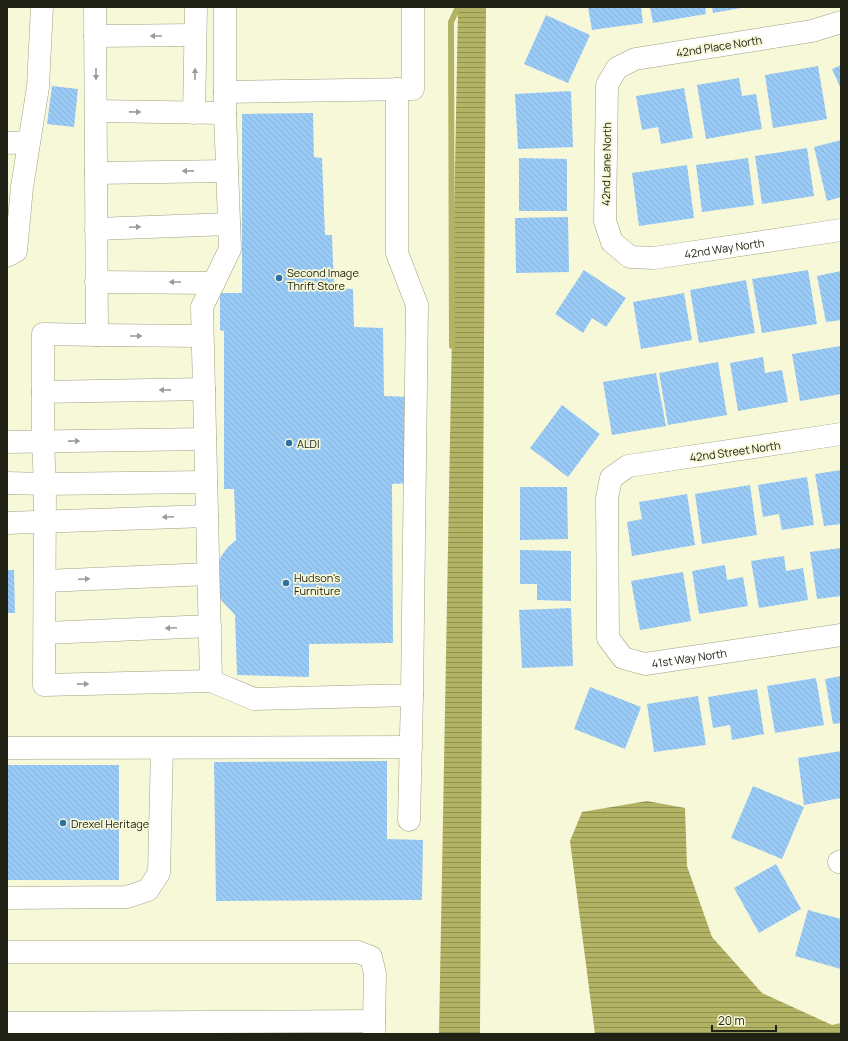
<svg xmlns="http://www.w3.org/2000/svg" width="848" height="1041" viewBox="0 0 848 1041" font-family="Manrope,sans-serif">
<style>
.water{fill:url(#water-rules)}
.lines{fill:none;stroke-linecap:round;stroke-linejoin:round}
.stream{stroke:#b3b365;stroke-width:6}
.building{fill:url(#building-back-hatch)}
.minor-casing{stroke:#a0a183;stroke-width:23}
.minor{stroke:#fff;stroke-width:22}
.oneway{fill:#9b9c96}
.poi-dot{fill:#2c70a6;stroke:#f7f8d8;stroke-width:1.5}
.labels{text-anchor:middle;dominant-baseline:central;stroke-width:3.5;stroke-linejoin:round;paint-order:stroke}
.street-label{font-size:11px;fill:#212216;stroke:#f7f8d8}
.poi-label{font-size:11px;fill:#212216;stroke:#f7f8d8;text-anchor:start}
</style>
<defs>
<pattern id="water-rules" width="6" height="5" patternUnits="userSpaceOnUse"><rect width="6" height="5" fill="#b3b365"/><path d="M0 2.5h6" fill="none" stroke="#919152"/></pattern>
<pattern id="building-back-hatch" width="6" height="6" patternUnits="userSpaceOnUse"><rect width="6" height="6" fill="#9acbf7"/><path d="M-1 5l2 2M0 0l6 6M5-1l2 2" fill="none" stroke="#84aed3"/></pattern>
</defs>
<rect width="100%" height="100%" fill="#f7f8d8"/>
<!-- water -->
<g class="water">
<polygon points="458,7 486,7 480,1034 439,1034"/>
<polygon points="647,801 685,808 687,866 712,937 762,993 832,1025 841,1023 841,1034 595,1034 570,841 582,812"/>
</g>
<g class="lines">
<!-- stream -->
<polyline class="stream" points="452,346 451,22 458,7"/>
</g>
<!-- building -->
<g class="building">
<polygon points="588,7 641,7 643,23 592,30"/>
<polygon points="650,7 705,7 706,14 653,23"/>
<polygon points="712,7 740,7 741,8 713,13"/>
<polygon points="546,15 590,35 568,83 524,64"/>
<polygon points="841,65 841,89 832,69"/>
<polygon points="818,66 827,119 773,128 765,75"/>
<polygon points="739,78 742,96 756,94 762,129 706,139 697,85"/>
<polygon points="52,86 78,89 74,127 47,124"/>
<polygon points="684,88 693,138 661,144 658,127 642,130 636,96"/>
<polygon points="571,91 573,147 518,149 515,94"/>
<polygon points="313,113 314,157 322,158 325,235 332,235 334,288 353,289 354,327 383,328 384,396 410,397 410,483 392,484 393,643 309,644 309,677 237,675 235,615 222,601 216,589 217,566 222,555 228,547 236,540 234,489 224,489 224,331 220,330 220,293 242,293 242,114"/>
<polygon points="841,140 841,197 827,201 814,147"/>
<polygon points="807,148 814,196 762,204 755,156"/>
<polygon points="519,158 567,159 567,211 519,211"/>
<polygon points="748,158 754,205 702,212 696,165"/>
<polygon points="687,165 694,218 639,226 632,173"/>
<polygon points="568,217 569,272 516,273 515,218"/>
<polygon points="584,270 626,298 606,327 592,318 583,333 555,314"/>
<polygon points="808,270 817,324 762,333 752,279"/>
<polygon points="841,271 841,320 826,322 817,276"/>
<polygon points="746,280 755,333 699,343 690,290"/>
<polygon points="684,293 692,340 641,349 633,302"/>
<polygon points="841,346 841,394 800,401 792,354"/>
<polygon points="763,357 765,373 782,370 788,402 738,411 730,363"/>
<polygon points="718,362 727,415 668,425 659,373"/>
<polygon points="656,373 666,426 612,435 603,382"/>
<polygon points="562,405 600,434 568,477 530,448"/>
<polygon points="841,470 841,524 824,526 815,474"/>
<polygon points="807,477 814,525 782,530 779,514 763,517 758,485"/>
<polygon points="750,485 757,535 702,544 695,494"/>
<polygon points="520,487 567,487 568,539 520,540"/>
<polygon points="687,494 695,545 632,556 627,522 642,519 639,502"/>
<polygon points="841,548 841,596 817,599 810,552"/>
<polygon points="520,550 571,551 571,601 537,600 537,584 520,584"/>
<polygon points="784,556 786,571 803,568 808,600 759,608 751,561"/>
<polygon points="725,565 727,580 743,577 748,606 699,614 692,571"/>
<polygon points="7,570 14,570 15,613 7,613"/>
<polygon points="683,572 691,621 640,630 631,581"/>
<polygon points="571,608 573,666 522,668 519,610"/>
<polygon points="841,676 841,723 833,724 825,679"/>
<polygon points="816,678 824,725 775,733 767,686"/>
<polygon points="590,687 641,707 625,749 574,729"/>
<polygon points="757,689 764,734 732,740 730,725 713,728 708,697"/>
<polygon points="698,696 706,745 654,752 647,704"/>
<polygon points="841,751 841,798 804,805 798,758"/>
<polygon points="387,761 387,839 423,840 422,900 216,901 214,762"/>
<rect x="7" y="765" width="112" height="115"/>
<polygon points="753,786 804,807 782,859 731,838"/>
<polygon points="776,864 801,909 759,933 734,888"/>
<polygon points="808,910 841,919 841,969 795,956"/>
</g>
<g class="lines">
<!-- minor casing -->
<g class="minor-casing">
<g id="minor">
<path id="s1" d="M 841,22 L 812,31 L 635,59 L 617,68 L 607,85 L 605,221 L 612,242 L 630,257 L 654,258 L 841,230"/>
<polyline points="95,36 195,35"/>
<polyline points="225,92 413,89 413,7"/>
<polyline points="96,111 225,113"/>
<polyline points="194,113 196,7"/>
<polyline points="7,143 29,142"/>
<polyline points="96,173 227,171"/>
<polyline points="96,229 229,224"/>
<polyline points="7,256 16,251 22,187 38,87 42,7"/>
<polyline points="96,282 214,283"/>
<polyline points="97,335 202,336"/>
<polyline points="43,392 204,389"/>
<path id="s2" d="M 841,434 L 628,466 L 611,478 L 607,498 L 608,638 L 623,658 L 645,664 L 841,635"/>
<polyline points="7,442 205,439"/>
<polyline points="206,482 45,484 44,685 211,681 254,699 412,695 417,305 397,253 397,89"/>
<polyline points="7,483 45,484 43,442 43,334 97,335 95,7"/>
<polyline points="7,523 207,516"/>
<polyline points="45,581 208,574"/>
<polyline points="45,633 210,626"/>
<polyline points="211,681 202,307 230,249 225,113 225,7"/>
<polyline points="7,748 411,747"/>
<polyline points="409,820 412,695"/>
<polyline points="839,862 841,861"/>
<polyline points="7,898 127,897 148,890 159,873 162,748"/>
<polyline points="7,952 358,952 371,957 375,974 374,1021"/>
<polyline points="7,1023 374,1021 374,1034"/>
</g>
</g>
<!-- minor -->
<use href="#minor" class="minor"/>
</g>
<!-- one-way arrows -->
<defs><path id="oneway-solid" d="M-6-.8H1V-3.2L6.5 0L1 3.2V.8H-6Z"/></defs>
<g class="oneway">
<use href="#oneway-solid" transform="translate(156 36) rotate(180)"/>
<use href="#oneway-solid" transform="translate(96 74) rotate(90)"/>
<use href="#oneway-solid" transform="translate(195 74) rotate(-89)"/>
<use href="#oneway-solid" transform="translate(135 112) rotate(1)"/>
<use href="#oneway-solid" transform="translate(188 171) rotate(179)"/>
<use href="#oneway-solid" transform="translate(135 227) rotate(-2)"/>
<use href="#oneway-solid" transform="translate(175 282) rotate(-180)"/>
<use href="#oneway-solid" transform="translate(136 336)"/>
<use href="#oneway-solid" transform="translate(165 390) rotate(179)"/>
<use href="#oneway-solid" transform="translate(74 441) rotate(-1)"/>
<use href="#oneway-solid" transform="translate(168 517) rotate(178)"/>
<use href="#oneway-solid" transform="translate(84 579) rotate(-2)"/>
<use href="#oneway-solid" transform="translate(171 628) rotate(178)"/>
<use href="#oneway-solid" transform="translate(83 684) rotate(-1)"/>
</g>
<!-- markers -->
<g class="poi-dot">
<circle cx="279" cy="278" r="4"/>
<circle cx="289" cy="443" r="4"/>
<circle cx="286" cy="583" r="4"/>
<circle cx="63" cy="823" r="4"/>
</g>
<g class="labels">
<!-- street labels -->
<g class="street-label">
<text transform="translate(719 46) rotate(-9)">42nd Place North</text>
<text transform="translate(606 164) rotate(-89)">42nd Lane North</text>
<text stroke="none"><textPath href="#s1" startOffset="526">42nd Way North</textPath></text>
<text transform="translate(735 451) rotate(-8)">42nd Street North</text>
<text stroke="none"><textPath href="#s2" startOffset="489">41st Way North</textPath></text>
</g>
<!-- poi labels -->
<g class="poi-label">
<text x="287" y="272">Second Image<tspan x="287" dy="13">Thrift Store</tspan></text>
<text x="297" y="443">ALDI</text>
<text x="294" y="577">Hudson's<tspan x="294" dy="13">Furniture</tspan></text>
<text x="71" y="823">Drexel Heritage</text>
</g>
</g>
<!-- border -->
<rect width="848" height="1041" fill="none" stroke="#212216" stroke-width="16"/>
<!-- scale -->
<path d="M712 1025v6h64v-6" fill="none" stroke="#212216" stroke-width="2"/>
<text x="718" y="1025" font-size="12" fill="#212216" stroke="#f7f8d8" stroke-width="3" paint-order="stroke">20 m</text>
</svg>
